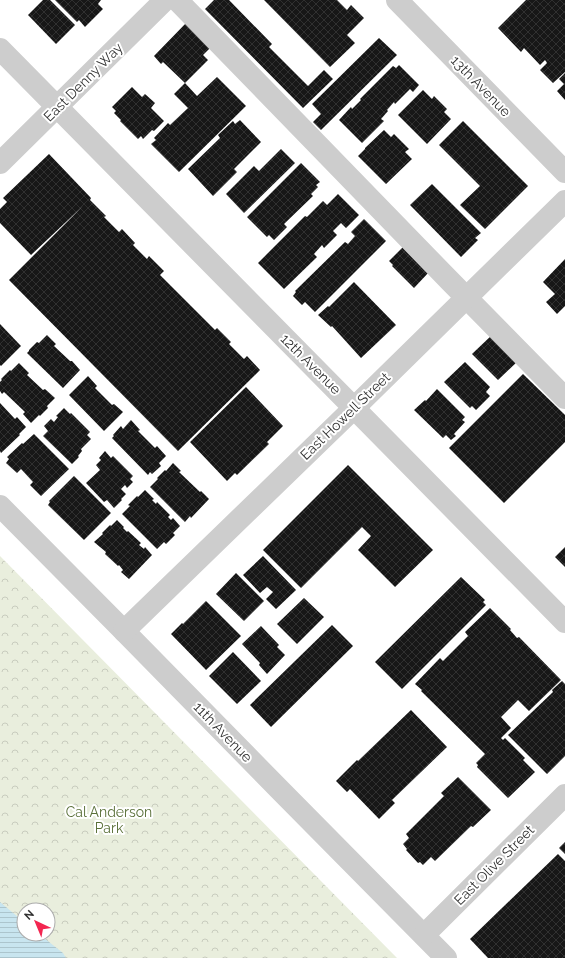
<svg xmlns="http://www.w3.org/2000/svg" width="565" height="958" viewBox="0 0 565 958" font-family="Raleway,sans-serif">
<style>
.park{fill:url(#park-crowns);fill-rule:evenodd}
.water{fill:url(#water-rules)}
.building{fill:url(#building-cross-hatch)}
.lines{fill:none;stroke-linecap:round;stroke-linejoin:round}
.minor{stroke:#cdcdcd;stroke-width:22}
.labels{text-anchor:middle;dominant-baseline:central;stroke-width:4;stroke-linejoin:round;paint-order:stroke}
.street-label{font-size:14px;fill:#303030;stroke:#fff}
.park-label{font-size:14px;fill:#5a7039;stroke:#fff}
</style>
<defs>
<pattern id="park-crowns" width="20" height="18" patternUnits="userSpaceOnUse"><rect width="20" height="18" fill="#e9eedd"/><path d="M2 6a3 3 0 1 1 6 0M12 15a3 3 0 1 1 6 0" fill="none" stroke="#c8ccbe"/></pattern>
<pattern id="water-rules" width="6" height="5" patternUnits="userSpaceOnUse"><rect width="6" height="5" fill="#c8e5ef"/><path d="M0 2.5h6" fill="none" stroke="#acc5cd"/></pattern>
<pattern id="building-cross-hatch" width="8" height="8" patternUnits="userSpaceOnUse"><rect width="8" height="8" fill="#171717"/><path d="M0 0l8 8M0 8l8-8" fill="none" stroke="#303030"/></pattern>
</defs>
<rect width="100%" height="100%" fill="#fff"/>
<!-- park -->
<path class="park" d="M 0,556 L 397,958 L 0,958 ZM 24,910 L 48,910 L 48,934 L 24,934 Z"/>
<!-- water -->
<polygon class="water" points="0,902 24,922 24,934 39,934 63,953 66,958 0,958"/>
<!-- building -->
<g class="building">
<polygon points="43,0 50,0 75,25 56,44 28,15"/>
<polygon points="55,0 101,0 98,4 103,9 85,27 79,20 77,22"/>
<polygon points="214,0 229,0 272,44 269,47 308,86 324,70 333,79 303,108 205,9"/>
<polygon points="264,0 337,0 347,10 351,5 364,18 347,35 355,43 330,67"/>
<polygon points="526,0 565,0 565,72 553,83 540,70 547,63 545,60 540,65 524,48 521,52 498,28"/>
<polygon points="187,22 212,46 203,55 208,60 185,83 163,62 161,64 154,56"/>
<polygon points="379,38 397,55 321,130 313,122 321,114 312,104"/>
<polygon points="399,65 419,85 413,92 410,89 395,104 394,102 387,110 388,111 381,119 384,121 362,143 339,120 351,107 352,109 361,100 360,99 393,66 396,68"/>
<polygon points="565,73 565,100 557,91 564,84 559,79"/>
<polygon points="217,77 246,106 179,172 151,144 156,140 154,138 168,123 170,125 188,108 174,94 185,83 197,96"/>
<polygon points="132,87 142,97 145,94 155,103 151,108 164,121 154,131 152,130 143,139 141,136 138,139 120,121 121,120 114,113 116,111 112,107"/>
<polygon points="423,90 432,99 434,96 447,109 444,112 451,119 427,144 398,115"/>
<polygon points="240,120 261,142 234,169 237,172 213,196 188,169 220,138 218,135 233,121 235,124"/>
<polygon points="463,121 528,186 485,229 460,205 480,186 439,145"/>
<polygon points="384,130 391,137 394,134 409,149 405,152 412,159 386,184 358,156 365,149 365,148"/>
<polygon points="281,149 295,163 244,213 226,194 254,166 259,171"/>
<polygon points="49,154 91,198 90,200 106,216 104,217 119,232 122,229 135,243 133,245 147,259 149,256 164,271 160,275 215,330 217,328 231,342 229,344 244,359 247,356 260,370 178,451 9,280 83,206 31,255 0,223 0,209 7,202 3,198"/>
<polygon points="301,163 320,182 316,185 318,187 311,194 313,196 284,224 287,227 274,240 269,235 267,237 247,217"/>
<polygon points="432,184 481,233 475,238 478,240 461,257 410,205"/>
<polygon points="338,194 359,215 346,228 341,223 333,231 337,235 324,248 322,245 314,254 317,257 284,289 258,263 305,216 307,217 323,201 327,205"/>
<polygon points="364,219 386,241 315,312 305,302 302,305 293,296 296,292 295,291 345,242 348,244 355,236 351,232"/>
<polygon points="404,246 430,271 414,288 392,266 393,265 389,261"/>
<polygon points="565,259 565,306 557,314 546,302 555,294 543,282"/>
<polygon points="354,282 396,325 361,358 332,326 331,327 318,315 328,306 329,307"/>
<polygon points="0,324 21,346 1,366 0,365"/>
<polygon points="493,334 519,360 498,380 472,354"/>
<polygon points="47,335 56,344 54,346 70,361 72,361 80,370 63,388 27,353 29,351 29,350 37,342 39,343"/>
<polygon points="465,362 490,387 486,392 490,396 476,410 472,406 470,408 444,382"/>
<polygon points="19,363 29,373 27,375 43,390 45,389 55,398 47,406 48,408 40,416 39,415 31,423 23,414 25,412 4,392 2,394 0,391 0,382 2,380 1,379 10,370 11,371"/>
<polygon points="523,374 565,415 565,442 504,503 449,448"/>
<polygon points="88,376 97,386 95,388 112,405 114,404 123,412 104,431 69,395"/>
<polygon points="246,387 283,426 267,442 269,444 237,475 235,473 227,481 190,442"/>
<polygon points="437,389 465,417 462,420 465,422 454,434 456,436 451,440 446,435 443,438 414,410 425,400 426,401"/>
<polygon points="0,403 15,419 17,417 26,427 19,434 20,435 1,453 0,451"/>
<polygon points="64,408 70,414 71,413 90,432 87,435 91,439 81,449 82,451 78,456 79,457 72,464 43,436 48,431 44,426 51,419 54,422 58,417 56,416"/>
<polygon points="131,420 140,430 138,431 155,448 157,446 166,456 159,463 161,466 152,474 150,472 148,475 112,438 114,436 113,435 121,426 123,429"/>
<polygon points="34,434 69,469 41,496 30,485 33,482 21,469 17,473 6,463 9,459 7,457 22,443 23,444"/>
<polygon points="105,451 111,458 113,456 133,476 130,479 133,482 127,488 125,485 121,489 126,494 121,499 122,500 114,508 107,500 104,502 86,483 100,470 96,465 101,460 99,458"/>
<polygon points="173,463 181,471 179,472 200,492 201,491 209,499 191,518 190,516 185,522 150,487 158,479 157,478 165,470 166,471"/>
<polygon points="348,465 433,550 395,587 358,550 371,536 362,527 301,588 263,550"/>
<polygon points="74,476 111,513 84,540 48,505 50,502 49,501"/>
<polygon points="145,490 154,499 152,500 156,504 157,502 170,515 168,517 171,520 173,518 180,526 173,533 175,535 166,544 164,542 157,549 122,514 130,506 128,505 137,496 138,497"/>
<polygon points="117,520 124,527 123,528 127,532 128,531 141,543 139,545 144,549 145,547 152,555 129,579 121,572 123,570 119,565 118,566 105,554 106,552 94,542 103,534 102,533 110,525 111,526"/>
<polygon points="565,547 565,567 555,557"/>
<polygon points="263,556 296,590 276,609 266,599 273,592 267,587 260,593 243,575"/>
<polygon points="236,573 264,601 244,621 216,594"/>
<polygon points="461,577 485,600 483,602 486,605 402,689 375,662"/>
<polygon points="304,598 324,617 297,644 277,624"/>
<polygon points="206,601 241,636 206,670 171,634 182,623 183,624"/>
<polygon points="490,608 511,629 510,630 517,638 519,637 561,680 529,711 518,700 501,717 511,728 501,738 503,740 505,738 525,758 523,760 535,772 508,798 477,767 478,765 476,763 485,754 421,691 422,690 415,684 440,658 443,661 468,636 465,632"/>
<polygon points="332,625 353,646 271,727 250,705"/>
<polygon points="261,626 279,645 277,647 285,655 267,674 259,665 260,663 242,644"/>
<polygon points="233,652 261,681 237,704 209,676"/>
<polygon points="562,681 565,684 565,756 547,774 508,735 553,692 552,690"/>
<polygon points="411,710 447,747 392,800 395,803 379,819 350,789 347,792 336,781 357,760 358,761"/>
<polygon points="458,777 491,810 473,827 471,826 435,861 431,857 423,865 420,862 418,863 406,850 407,849 403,844 409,838 406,834 444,796 441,793"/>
<polygon points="565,842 565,854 559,848"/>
<polygon points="558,854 565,861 565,958 488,958 470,939"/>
</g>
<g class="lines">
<!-- minor -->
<g class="minor">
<polyline points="177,0 449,280 565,398"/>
<polyline points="397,0 565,172"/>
<polyline points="0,49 565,622"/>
<polyline points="0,163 165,0"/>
<polyline points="0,506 124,631 279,789 446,958"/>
<polyline points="124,631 354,408 565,201"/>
<polyline points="424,935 565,795"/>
</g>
</g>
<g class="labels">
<!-- street labels -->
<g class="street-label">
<text transform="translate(83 82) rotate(-45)">East Denny Way</text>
<text transform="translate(481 86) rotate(46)">13th Avenue</text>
<text transform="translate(311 364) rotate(45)">12th Avenue</text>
<text transform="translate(345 416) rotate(-44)">East Howell Street</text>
<text transform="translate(223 732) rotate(46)">11th Avenue</text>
<text transform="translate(494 865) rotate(-45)">East Olive Street</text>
</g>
<!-- park labels -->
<g class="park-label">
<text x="109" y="812">Cal Anderson<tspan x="109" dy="16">Park</tspan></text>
</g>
</g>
<!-- north arrow -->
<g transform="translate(36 922) rotate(316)"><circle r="19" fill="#ffffff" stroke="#acacac"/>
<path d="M0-3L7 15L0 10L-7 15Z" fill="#f32650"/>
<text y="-6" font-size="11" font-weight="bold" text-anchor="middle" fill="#303030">N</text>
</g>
</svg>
